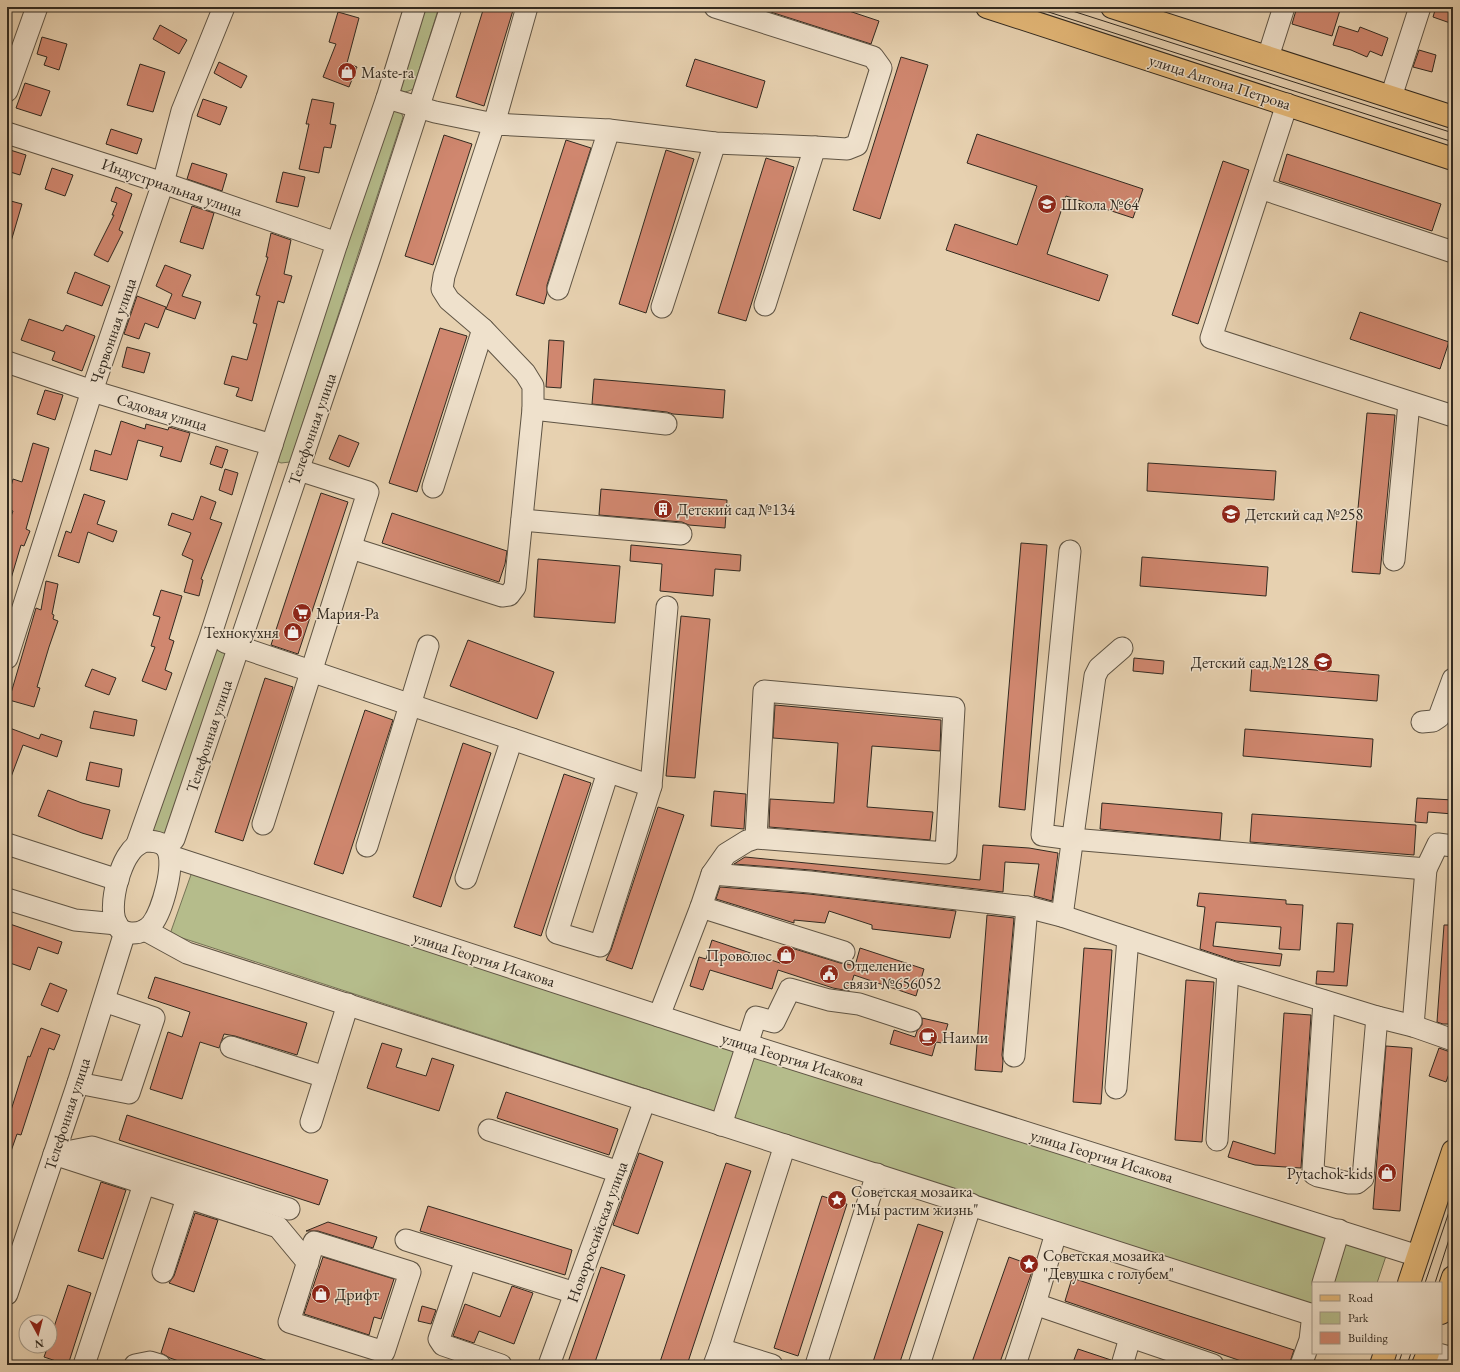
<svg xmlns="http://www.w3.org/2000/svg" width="1460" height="1372" viewBox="0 0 1460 1372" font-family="'EB Garamond',serif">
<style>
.green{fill:#b5bc8b;stroke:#747356}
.building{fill:#d0876f;stroke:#322a20}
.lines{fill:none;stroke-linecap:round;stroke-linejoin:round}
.minor-casing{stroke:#5f5444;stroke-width:23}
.major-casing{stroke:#322a20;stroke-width:24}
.minor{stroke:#efe1cc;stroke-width:21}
.major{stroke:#e4b878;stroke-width:22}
.tram{stroke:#322a20;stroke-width:1}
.labels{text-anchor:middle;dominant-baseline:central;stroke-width:3;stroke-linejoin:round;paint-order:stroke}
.poi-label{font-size:16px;fill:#322a20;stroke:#efe1cc;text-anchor:start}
.street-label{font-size:16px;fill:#322a20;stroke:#efe1cc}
</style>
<rect width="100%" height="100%" fill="#e7d1b0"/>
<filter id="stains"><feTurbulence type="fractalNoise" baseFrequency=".005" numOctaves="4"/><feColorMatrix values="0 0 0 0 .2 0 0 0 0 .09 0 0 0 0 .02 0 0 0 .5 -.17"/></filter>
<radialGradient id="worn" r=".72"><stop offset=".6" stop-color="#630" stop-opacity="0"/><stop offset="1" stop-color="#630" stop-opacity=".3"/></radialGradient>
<!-- green -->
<g class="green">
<path d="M 422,7 L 439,7 L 413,89 C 407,92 404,93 399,89 Z"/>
<polygon points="392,110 401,112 403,117 290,462 281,463 277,461 345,245"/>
<polygon points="215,650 224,652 226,657 167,837 152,833"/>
<polygon points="193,869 1386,1256 1377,1283 1313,1283 1313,1306 170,934"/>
</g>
<!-- building -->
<g class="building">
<polygon points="484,7 514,7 484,106 456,97"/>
<polygon points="755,7 837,7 879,21 871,44"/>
<polygon points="1297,7 1341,7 1332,36 1292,24"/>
<polygon points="1436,7 1453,7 1453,24 1433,17"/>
<polygon points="338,12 359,18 347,63 357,67 349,87 323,77 336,44 329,42"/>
<polygon points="160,25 187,40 179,54 153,39"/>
<polygon points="1339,26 1358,32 1360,27 1388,38 1382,56 1370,51 1367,57 1351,50 1333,45"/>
<polygon points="42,37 67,44 59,70 44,65 47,57 37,54"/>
<polygon points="1419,50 1436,55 1432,72 1413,67"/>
<polygon points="901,57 928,65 880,219 853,210"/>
<polygon points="695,59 765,81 757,108 686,86"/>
<polygon points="219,62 247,76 241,88 214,73"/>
<polygon points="140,64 165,72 153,112 127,105"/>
<polygon points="25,83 50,91 41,116 16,108"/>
<polygon points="203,99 227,107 220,125 197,116"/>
<polygon points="312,99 334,103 330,124 336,125 331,148 324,147 319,173 299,169 309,124 306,124"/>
<polygon points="111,129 142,139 137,154 106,144"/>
<polygon points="977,134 1143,189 1133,218 1066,196 1047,254 1108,275 1099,301 946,250 955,224 1017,245 1037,186 967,163"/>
<polygon points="444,135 472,144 433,265 405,256"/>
<polygon points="566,140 591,148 547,285 547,293 544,304 516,295"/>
<polygon points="7,149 26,155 20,175 7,171"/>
<polygon points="666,150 694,159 646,313 619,304"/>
<polygon points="1287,154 1441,204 1432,231 1279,181"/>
<polygon points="766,158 794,167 746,321 718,313"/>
<polygon points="1223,161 1249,170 1198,324 1172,315"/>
<polygon points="192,163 227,174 222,191 187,179"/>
<polygon points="52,168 73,175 65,196 45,189"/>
<polygon points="283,172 305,177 298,207 276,202"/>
<polygon points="116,187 132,194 119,230 123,232 108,262 94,255 114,215 112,215 117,203 111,201"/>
<polygon points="7,200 22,204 10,245 7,245"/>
<polygon points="192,206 214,213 203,249 180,242"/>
<polygon points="271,233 291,240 284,274 292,276 284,303 278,301 252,401 236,396 239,388 224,384 232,356 247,360 257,324 253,323 260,296 256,295 268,257 266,257"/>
<polygon points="165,265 191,275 182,296 201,302 195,319 166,309 172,294 156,286"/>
<polygon points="75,272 110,286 102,306 67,293"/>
<polygon points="137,296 166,307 158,328 145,323 139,339 124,334"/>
<polygon points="1360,312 1449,342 1440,369 1350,339"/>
<polygon points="29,319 63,331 66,325 95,336 82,371 52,360 55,352 21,340"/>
<polygon points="440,328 467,336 417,492 389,483"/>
<polygon points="549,340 564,341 561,388 546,387"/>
<polygon points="127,347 150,353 144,373 122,367"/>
<polygon points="594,379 725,390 723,418 673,414 667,412 592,404"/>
<polygon points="45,390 63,395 55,420 37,414"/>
<polygon points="1367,413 1395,415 1380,574 1352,572"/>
<polygon points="121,421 145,429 146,424 168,430 169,427 190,433 181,462 160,456 163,447 138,440 127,480 90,470 95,450 111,455"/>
<polygon points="339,435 359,443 349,467 329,459"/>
<polygon points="33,443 49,448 26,529 30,531 24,546 21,545 10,582 7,582 7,527 13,511 7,509 7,501 13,479 22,482"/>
<polygon points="216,446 228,450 222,468 210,464"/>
<polygon points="1148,463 1276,471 1274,500 1147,491"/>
<polygon points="225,469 238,473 232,495 219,490"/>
<polygon points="601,489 727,500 725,528 689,525 682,522 599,515"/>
<polygon points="321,493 348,502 298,654 271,645"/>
<polygon points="84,494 105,501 97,524 117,531 113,542 88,532 79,563 58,556 66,531 71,533"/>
<polygon points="201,496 216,502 210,519 222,523 201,579 203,580 199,596 184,592 193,560 182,555 191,533 168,525 172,513 193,520"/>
<polygon points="392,513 507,551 505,564 499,582 382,543"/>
<polygon points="1021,543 1047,545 1025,810 999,807"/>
<polygon points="631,545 741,555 740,571 715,569 713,596 660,591 662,564 630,561"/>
<polygon points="1142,557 1268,567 1266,596 1140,586"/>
<polygon points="538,559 620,566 615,623 534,617"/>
<polygon points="46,581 58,584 52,614 54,615 53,619 58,621 49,647 37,687 40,688 34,707 9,700 36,608 41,610"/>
<polygon points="161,590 182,596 169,639 174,641 165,670 172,673 166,690 142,681 155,647 151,646 160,617 153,615"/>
<polygon points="681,616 710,619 695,778 666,776"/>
<polygon points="468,640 554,672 537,719 450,686"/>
<polygon points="1134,658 1164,661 1163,674 1133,671"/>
<polygon points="1252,665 1379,675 1377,701 1250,691"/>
<polygon points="92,669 116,678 109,695 85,686"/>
<polygon points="265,678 293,687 243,841 215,832"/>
<polygon points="775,705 941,720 940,751 872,746 867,807 933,812 930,840 769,827 770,799 834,803 838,743 773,738"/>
<polygon points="365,710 393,720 343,874 314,864"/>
<polygon points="94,711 137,720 134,736 90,728"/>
<polygon points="7,727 39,739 41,734 62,741 57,757 23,745 8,785 7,785"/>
<polygon points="1245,729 1373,739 1371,767 1243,756"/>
<polygon points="463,743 491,753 441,907 413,897"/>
<polygon points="90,762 122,769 119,787 86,780"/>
<polygon points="564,774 591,783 541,936 514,927"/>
<polygon points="48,790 82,803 110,810 102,839 82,833 38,816"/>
<polygon points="714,791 746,794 744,829 711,826"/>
<polygon points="1417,798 1453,800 1453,814 1428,812 1427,823 1415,822"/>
<polygon points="1102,803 1222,813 1220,840 1100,829"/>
<polygon points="658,807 684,815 632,969 606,960 611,950"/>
<polygon points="1252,814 1416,825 1414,855 1250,842"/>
<polygon points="983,845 1029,848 1058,853 1052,901 1034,896 1039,864 1005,862 1003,892 811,870 734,864 745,857 980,880"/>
<polygon points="720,887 809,894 956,911 950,938 872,929 872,925 829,911 825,923 794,920 794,923 716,899"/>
<polygon points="1199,893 1286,900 1286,904 1303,905 1300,950 1279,949 1281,927 1216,922 1213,946 1282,954 1280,966 1236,961 1200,949 1205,907 1197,906"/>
<polygon points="987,915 1014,918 1002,1055 1003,1061 1002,1072 975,1070"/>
<polygon points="7,923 62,942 58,954 38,947 30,970 7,962"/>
<polygon points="1337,923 1353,924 1347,986 1316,984 1317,971 1334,972"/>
<polygon points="1444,925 1453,925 1453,1024 1443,1024 1437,1022"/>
<polygon points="712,940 780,963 785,946 840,963 847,964 855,966 860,948 924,969 916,996 854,975 849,991 833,988 778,970 772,989 710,970 703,990 690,986 699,957 706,959"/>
<polygon points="1084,948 1112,950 1101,1104 1073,1102"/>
<polygon points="155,977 307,1023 297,1055 235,1036 224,1034 219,1048 200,1042 182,1099 150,1089 168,1032 182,1037 190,1012 148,998"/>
<polygon points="1186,980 1214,982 1202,1142 1175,1140"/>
<polygon points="50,983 67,990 58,1012 41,1005"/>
<polygon points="1284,1013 1311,1015 1301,1168 1255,1165 1228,1157 1233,1141 1275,1154"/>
<polygon points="922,1018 948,1024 942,1043 936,1042 932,1056 890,1044 894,1030 915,1037 917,1031 922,1025"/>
<polygon points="41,1028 60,1035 54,1050 49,1048 21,1135 17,1134 9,1157 7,1156 7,1123 28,1056 30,1057"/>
<polygon points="382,1043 402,1049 396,1067 426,1076 432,1058 454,1065 439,1111 367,1088"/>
<polygon points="1386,1046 1412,1048 1400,1211 1373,1209"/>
<polygon points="1439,1048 1453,1053 1453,1063 1446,1082 1429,1076"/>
<polygon points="506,1092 618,1129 609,1155 497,1118"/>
<polygon points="127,1115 328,1180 319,1205 119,1140"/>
<polygon points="639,1153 663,1162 638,1234 613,1225"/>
<polygon points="726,1163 751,1171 687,1365 659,1365"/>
<polygon points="101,1182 126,1190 103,1259 78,1251"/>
<polygon points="822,1196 847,1204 798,1356 774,1348"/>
<polygon points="428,1206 572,1250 565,1275 420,1231"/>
<polygon points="195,1213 218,1220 194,1292 169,1283 174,1276"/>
<polygon points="328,1222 377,1237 373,1248 318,1231 306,1231"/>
<polygon points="918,1224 943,1232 899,1365 872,1365"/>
<polygon points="323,1257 394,1279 381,1319 374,1317 369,1335 304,1314"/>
<polygon points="1009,1257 1034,1266 999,1365 971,1365"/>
<polygon points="601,1267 625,1275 594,1365 567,1365"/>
<polygon points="1072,1278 1294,1350 1289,1365 1253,1365 1065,1301"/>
<polygon points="68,1285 91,1293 68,1365 44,1357 48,1346 50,1346 50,1339"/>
<polygon points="512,1286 533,1293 514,1344 479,1331 474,1343 453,1336 465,1304 500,1317"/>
<polygon points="422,1306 436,1310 431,1324 418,1321"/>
<polygon points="169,1328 274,1363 274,1365 190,1365 170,1358 161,1353"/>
<polygon points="1078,1349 1111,1360 1110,1365 1072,1365"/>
</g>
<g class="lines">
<!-- minor casing -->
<g class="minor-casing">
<g id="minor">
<polyline points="715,7 873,57 881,68 857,145 847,149 815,147 765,305"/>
<polyline points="1268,57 1284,7"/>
<polyline points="7,91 37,7"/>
<polyline points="1391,97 1420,7"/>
<polyline points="387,98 435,112 494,124 527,7"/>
<polyline points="1287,104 1211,338 1453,416"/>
<polyline points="7,133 163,183 337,243"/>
<polyline points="1260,188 1453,252"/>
<polyline points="558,289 609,130"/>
<polyline points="662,307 715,143"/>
<polyline points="7,362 92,391 272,445"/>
<polyline points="533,409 666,424"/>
<polyline points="433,487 483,329"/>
<polyline points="522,520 681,534"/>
<polyline points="351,548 502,596 509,595 515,587 533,409 533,386 525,373 483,329 449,300 442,289 444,276 494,124 609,130 715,143 815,147"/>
<polyline points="1070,551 1042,835 1072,839 1426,869 1438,844 1453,846"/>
<polyline points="1394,560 1409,403"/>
<polyline points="225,642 651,786"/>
<polyline points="7,658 92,391 163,183 182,111 224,7"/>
<polyline points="1422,722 1433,721 1439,717 1453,679"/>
<polyline points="608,772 557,933 600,946 651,786 667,607"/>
<polyline points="263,824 368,492 299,470"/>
<path d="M 145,841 C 153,841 163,842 167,849 C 176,864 162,911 152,924 C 147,930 141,933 133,933 C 99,935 117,870 129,854 C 133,847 138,844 145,841 Z"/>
<polyline points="7,844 118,880"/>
<polyline points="137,844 210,637 337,243 387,98 415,7"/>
<polyline points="367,846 428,646"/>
<polyline points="166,847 174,839 370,257 451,7"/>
<polyline points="170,856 720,1036 1418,1256"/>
<polyline points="712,874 810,882 1027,907 1062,916 1228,971 1377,1017 1413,1026 1453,1040"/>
<polyline points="466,878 512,739"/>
<polyline points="7,899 75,920 117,924"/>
<polyline points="701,907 844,952"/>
<polyline points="1062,916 1095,676 1099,668 1122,648"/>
<polyline points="145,930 187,953 1313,1315"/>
<polyline points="1324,1001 1313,1169 1314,1174 1318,1176 1349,1183 1357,1183 1363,1178 1377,1017"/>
<polyline points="659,1016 701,907 712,874 726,854 747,841 756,838 764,691 954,708 946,853 756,838"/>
<polyline points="1413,1026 1426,869"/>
<polyline points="231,1047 325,1077"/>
<polyline points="1014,1056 1027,907"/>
<polyline points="78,1083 129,1093 154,1018 104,1001"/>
<polyline points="1116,1088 1128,938"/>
<polyline points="311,1122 348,1004"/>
<polyline points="721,1125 756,1017 774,1022 790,989 829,1000 859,1004 911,1021"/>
<polyline points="489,1130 619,1172"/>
<polyline points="1217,1140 1228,971"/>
<polyline points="54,1154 278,1227 308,1263"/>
<polyline points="56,1154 92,1147 289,1209"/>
<polyline points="406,1240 575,1293"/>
<polygon points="314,1242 410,1272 384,1352 289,1322"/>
<polyline points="466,1259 439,1339 443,1345 501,1365"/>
<polyline points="163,1272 187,1198"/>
<polyline points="1323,1283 1339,1230"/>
<polyline points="7,1294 78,1083 125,932"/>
<polyline points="1035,1304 1213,1365"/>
<polyline points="720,1349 785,1145"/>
<polyline points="1435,1353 1453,1358"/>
<polyline points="84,1365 144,1184"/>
<polyline points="135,1365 150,1362 160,1365"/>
<polyline points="549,1365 645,1100"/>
<polyline points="714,1365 720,1349 772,1365"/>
<polyline points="816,1365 877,1174"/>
<polyline points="919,1365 971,1204"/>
<polyline points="1015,1365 1035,1304 1056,1233"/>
<polyline points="1122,1365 1130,1338"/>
<polyline points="1301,1365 1310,1340 1313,1314"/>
</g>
</g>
<!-- major casing -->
<g class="major-casing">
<g id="major">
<polyline points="987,7 1453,159"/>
<polyline points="1112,7 1453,117"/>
<polyline points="1409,1283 1453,1151"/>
<polyline points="1441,1313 1453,1277"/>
<polyline points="1381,1365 1385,1353"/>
<polyline points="1423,1365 1428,1353"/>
</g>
</g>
<!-- minor -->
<use href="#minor" class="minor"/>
<!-- major -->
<use href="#major" class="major"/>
<!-- tram -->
<g class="tram">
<polyline points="1033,7 1453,142"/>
<polyline points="1060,7 1453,133"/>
<polyline points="1425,1283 1453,1200"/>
<polyline points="1435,1283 1453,1227"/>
<polyline points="1398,1365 1402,1353"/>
<polyline points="1407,1365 1411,1353"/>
</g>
</g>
<!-- icons -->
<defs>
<g id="shop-disc" transform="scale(1)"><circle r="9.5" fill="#8f2418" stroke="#efe1cc"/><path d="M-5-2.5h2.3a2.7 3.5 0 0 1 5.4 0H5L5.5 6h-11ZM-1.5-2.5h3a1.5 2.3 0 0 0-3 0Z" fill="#fff"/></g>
<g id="school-disc" transform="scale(1)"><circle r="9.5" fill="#8f2418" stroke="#efe1cc"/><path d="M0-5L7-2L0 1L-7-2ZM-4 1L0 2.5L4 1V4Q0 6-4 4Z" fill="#fff"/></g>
<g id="building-disc" transform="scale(1)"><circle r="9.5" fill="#8f2418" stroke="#efe1cc"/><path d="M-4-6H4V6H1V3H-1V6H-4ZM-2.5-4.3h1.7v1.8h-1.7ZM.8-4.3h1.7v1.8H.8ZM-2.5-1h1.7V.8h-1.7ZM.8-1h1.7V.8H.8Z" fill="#fff"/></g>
<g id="supermarket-disc" transform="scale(1)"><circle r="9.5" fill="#8f2418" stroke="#efe1cc"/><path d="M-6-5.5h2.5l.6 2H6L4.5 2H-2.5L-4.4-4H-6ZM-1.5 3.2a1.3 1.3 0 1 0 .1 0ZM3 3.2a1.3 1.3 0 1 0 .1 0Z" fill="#fff"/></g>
<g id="civic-disc" transform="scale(1)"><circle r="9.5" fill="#8f2418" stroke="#efe1cc"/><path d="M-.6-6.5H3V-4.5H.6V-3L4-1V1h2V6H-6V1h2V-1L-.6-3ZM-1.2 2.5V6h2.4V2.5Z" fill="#fff"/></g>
<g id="cafe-disc" transform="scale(1)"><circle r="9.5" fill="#8f2418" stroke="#efe1cc"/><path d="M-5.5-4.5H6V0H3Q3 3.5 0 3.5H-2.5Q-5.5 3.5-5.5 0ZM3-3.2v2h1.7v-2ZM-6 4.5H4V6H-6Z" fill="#fff"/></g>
<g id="sight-disc" transform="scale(1)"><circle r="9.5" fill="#8f2418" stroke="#efe1cc"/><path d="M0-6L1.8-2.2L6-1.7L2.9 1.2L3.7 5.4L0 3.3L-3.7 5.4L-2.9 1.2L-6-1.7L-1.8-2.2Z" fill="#fff"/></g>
</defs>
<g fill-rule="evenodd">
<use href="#shop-disc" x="347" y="72"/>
<use href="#school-disc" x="1047" y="204"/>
<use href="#building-disc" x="663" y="509"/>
<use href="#school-disc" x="1231" y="514"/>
<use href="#supermarket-disc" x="302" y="613"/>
<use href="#shop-disc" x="293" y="632"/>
<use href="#school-disc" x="1323" y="662"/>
<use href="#shop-disc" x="786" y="955"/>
<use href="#civic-disc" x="829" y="974"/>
<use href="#cafe-disc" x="928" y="1037"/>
<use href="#shop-disc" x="1387" y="1173"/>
<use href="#sight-disc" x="837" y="1200"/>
<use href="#sight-disc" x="1029" y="1264"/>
<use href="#shop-disc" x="321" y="1294"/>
</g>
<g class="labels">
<!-- poi labels -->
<g class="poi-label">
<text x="361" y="72">Maste-ra</text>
<text x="1061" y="204">Школа №64</text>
<text x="677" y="509">Детский сад №134</text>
<text x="1245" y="514">Детский сад №258</text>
<text x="316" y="613">Мария-Ра</text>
<text x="279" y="632" text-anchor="end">Технокухня</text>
<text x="1309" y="662" text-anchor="end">Детский сад №128</text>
<text x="772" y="955" text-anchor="end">Проволос</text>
<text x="843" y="965">Отделение<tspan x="843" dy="18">связи №656052</tspan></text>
<text x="942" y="1037">Наими</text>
<text x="1373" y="1173" text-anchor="end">Pytachok-kids</text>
<text x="851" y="1191">Советская мозаика<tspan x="851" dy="18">"Мы растим жизнь"</tspan></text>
<text x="1043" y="1255">Советская мозаика<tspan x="1043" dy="18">"Девушка с голубем"</tspan></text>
<text x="335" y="1294">Дрифт</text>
</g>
<!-- street labels -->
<g class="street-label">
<text transform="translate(1220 82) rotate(18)">улица Антона Петрова</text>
<text transform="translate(172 187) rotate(19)">Индустриальная улица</text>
<text transform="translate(113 331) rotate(-71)">Червонная улица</text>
<text transform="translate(162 412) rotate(17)">Садовая улица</text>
<text transform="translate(312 429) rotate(-71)">Телефонная улица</text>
<text transform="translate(209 736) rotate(-72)">Телефонная улица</text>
<text transform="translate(484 959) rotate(18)">улица Георгия Исакова</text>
<text transform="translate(793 1059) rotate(17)">улица Георгия Исакова</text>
<text transform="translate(67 1114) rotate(-72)">Телефонная улица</text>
<text transform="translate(1102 1156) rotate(17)">улица Георгия Исакова</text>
<text transform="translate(597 1232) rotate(-70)">Новороссийская улица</text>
</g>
</g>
<!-- margin -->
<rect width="1460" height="1372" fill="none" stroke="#e7d1b0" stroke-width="24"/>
<rect x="8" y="8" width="1444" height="1356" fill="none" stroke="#322a20" stroke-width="2"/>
<rect x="12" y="12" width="1436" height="1348" fill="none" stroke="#322a20"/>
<!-- legend -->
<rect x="1312" y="1282" width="130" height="72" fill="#efe1cc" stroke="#a39887"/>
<rect x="1320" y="1295" width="20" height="6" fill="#e4b878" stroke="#a39887"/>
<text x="1348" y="1302" font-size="12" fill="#322a20">Road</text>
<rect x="1320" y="1312" width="20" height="12" fill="#b5bc8b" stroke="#a39887"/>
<text x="1348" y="1322" font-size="12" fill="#322a20">Park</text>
<rect x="1320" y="1332" width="20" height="12" fill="#d0876f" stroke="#a39887"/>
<text x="1348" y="1342" font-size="12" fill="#322a20">Building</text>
<!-- north arrow -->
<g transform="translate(38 1334) rotate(173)"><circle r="19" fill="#efe1cc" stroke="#a39887"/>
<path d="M0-3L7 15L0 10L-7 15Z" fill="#8f2418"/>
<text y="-6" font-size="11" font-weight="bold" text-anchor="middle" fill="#322a20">N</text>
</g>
<rect width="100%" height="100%" filter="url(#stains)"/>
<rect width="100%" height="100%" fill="url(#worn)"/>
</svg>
